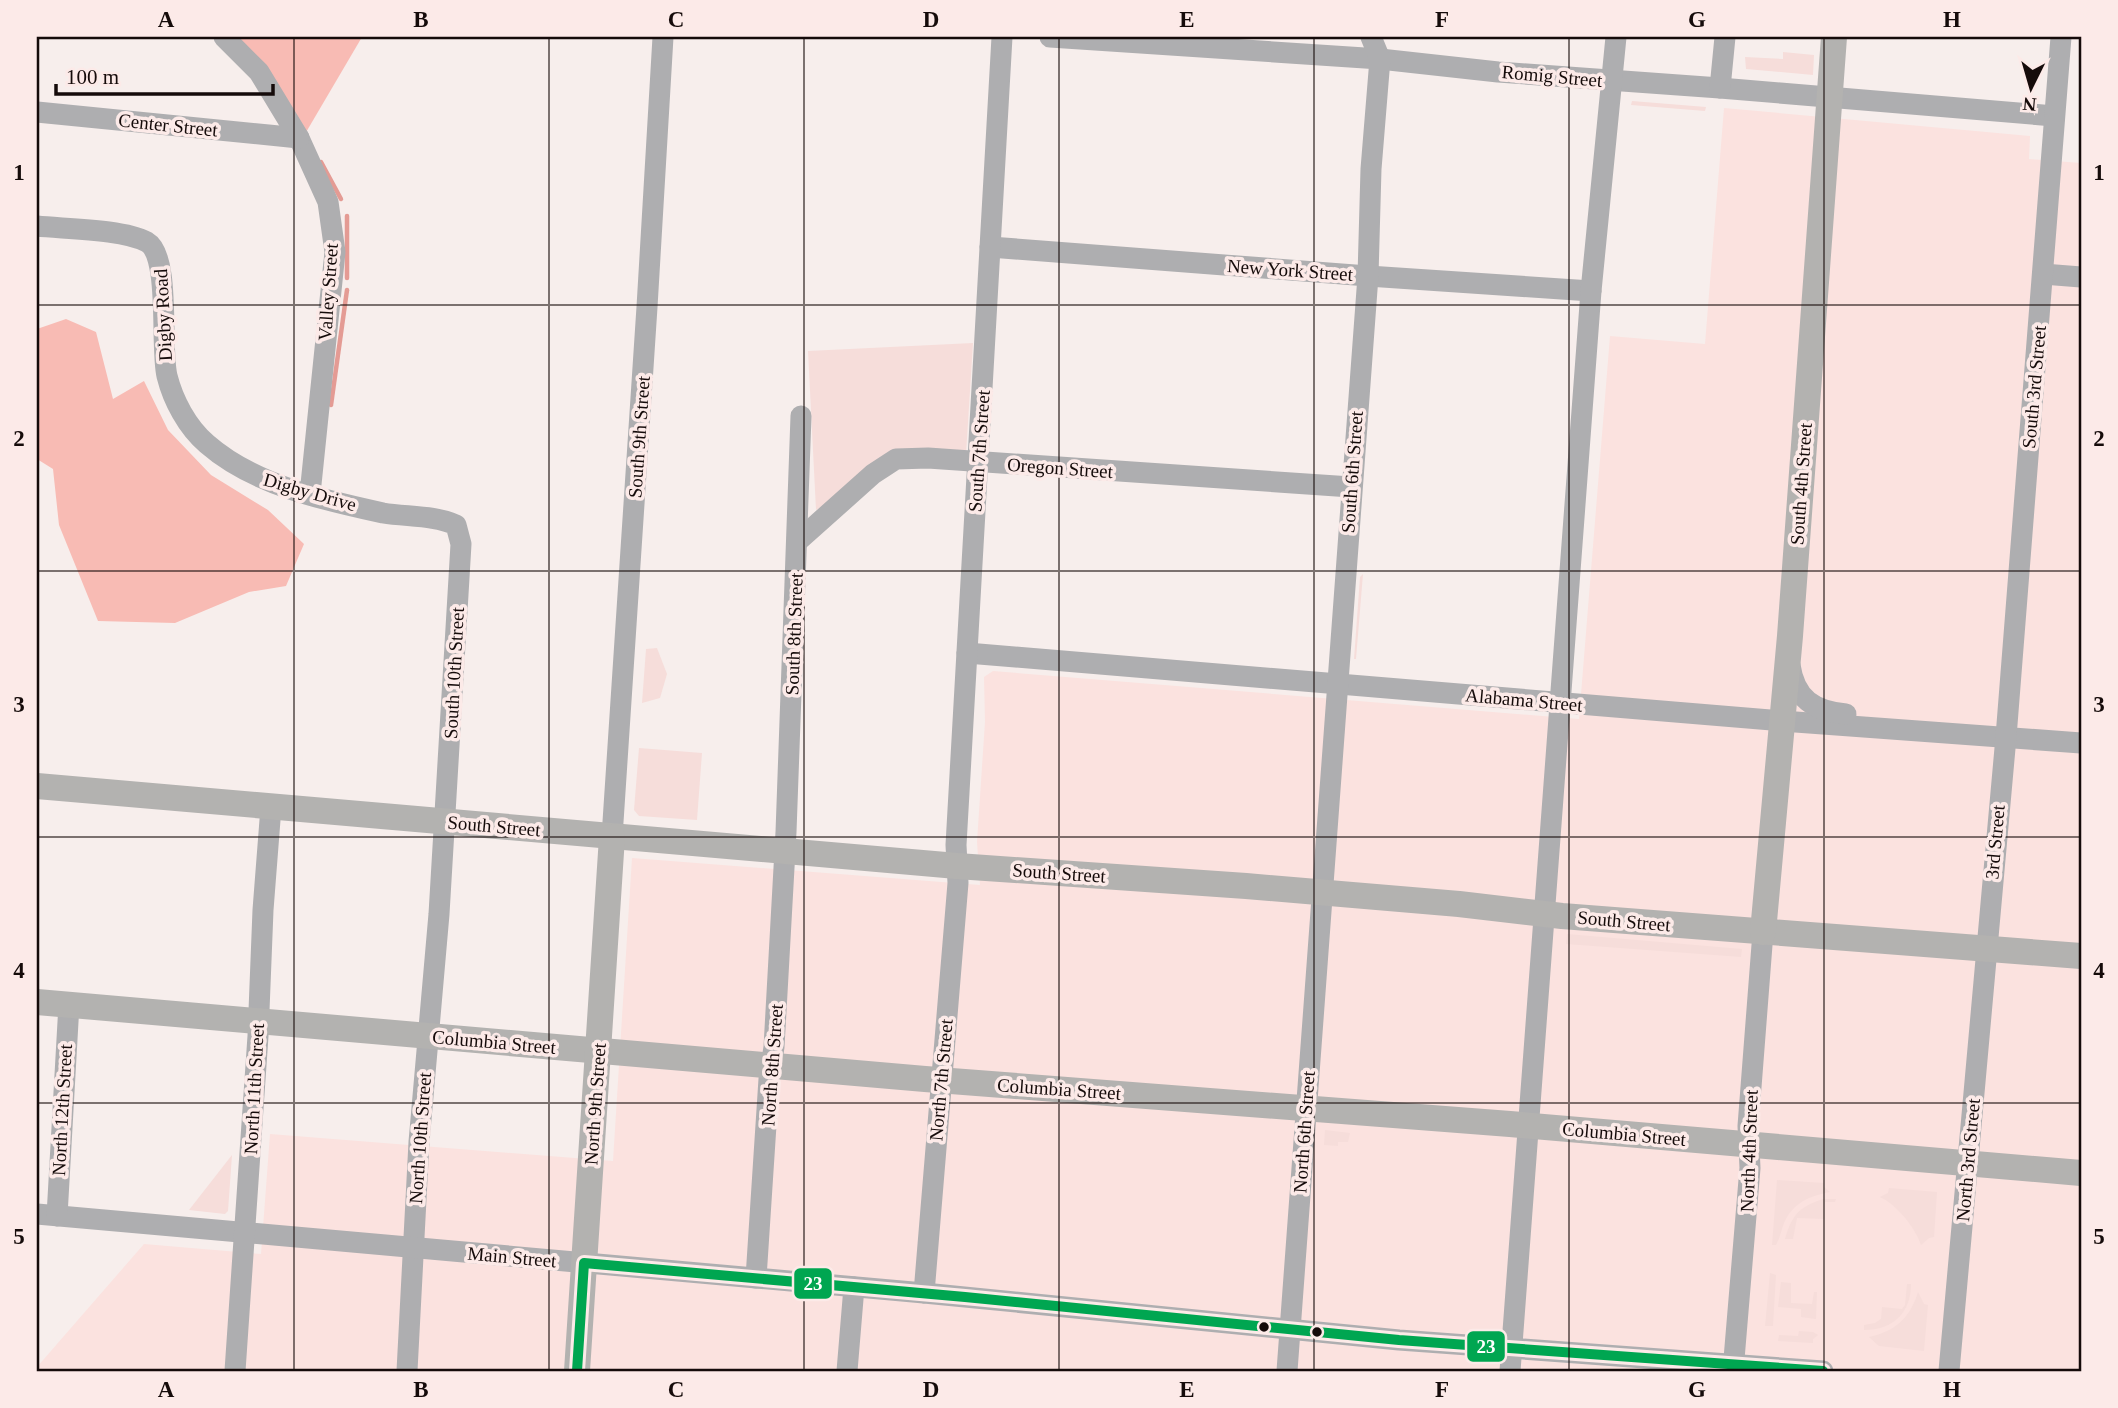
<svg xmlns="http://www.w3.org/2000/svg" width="2118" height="1408" viewBox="0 0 2118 1408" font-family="'Times New Roman',serif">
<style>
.built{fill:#fbe2df}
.green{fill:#f6ddda}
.forest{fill:#f8bbb4}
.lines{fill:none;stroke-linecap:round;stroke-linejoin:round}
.stream{stroke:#e49b94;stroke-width:4.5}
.minor{stroke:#aeaeb0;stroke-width:21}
.major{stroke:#b3b2b0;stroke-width:26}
.bus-1-casing{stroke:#fceae8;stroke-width:16}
.bus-1{stroke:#00a651;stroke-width:10}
.grid{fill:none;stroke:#150b0a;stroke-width:2;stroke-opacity:0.55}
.bus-dot{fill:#150b0a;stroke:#fceae8;stroke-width:2.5}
.labels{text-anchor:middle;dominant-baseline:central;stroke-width:7;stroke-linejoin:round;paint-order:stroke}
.street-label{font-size:19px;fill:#150b0a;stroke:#fceae8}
.line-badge{stroke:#fceae8;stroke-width:2.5}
.badge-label{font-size:19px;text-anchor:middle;font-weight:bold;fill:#fff}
.neatline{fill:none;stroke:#150b0a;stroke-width:2.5}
.grid-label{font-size:23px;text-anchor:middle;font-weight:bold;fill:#150b0a}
</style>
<rect width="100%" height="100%" fill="#f7eeec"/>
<!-- built -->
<polygon class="built" points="1724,108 2030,136 2029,159 2081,163 2081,1371 37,1371 37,1367 144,1244 261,1254 270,1134 613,1161 632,858 980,885 977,842 985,722 984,677 993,671 1579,719 1610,336 1705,344"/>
<!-- green -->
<g class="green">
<polygon points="1783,52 1814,55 1813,75 1746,69 1745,57 1783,59"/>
<polygon points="1632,101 1706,107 1705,111 1631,105"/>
<polygon points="973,343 966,454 902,449 838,498 816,510 808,351"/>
<polygon points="1363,574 1356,659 1354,659 1360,577"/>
<polygon points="657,648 667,674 660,698 642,703 646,649"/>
<polygon points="639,748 702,753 697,820 639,816 634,810"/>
<polygon points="1567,934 1742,949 1741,957 1566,944"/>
<polygon points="1325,1130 1350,1133 1348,1142 1338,1142 1338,1146 1324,1145"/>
<polygon points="232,1155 228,1211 225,1214 189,1210"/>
<path d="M 1777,1180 L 1824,1183 L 1824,1187 L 1830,1192 C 1809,1196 1793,1203 1784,1223 C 1781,1231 1780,1238 1776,1245 L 1772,1245 Z"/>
<path d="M 1889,1188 L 1937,1192 L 1934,1237 L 1929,1238 L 1921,1245 C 1915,1227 1897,1205 1880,1197 L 1888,1193 Z"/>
<path d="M 1823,1199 L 1836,1199 L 1835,1202 L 1825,1202 L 1824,1219 L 1797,1218 L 1793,1239 L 1785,1239 C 1792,1215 1799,1207 1823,1199 Z"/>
<polygon points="1770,1273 1776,1275 1773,1326 1765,1326"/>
<polygon points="1781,1282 1791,1283 1791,1303 1812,1304 1814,1292 1817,1292 1816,1319 1801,1317 1801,1309 1778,1307"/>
<path d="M 1907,1284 L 1911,1284 C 1911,1312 1894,1330 1864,1330 L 1864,1325 L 1875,1323 L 1881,1319 L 1882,1307 L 1902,1309 L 1905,1305 Z"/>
<path d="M 1918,1292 L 1924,1304 L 1928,1305 L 1924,1351 L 1879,1346 L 1869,1337 C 1896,1331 1910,1318 1918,1292 Z"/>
<polygon points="1799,1331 1813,1332 1818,1335 1813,1339 1813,1343 1778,1341 1779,1335 1798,1336"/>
</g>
<!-- forest -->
<g class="forest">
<polygon points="233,37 362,37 305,134"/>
<polygon points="66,319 96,332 113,399 144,381 168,430 211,475 268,510 304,544 286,586 249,592 175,623 98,621 59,525 53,469 37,459 37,329"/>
</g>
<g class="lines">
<!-- stream -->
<g class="stream">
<polyline points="321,162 341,199"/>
<polyline points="347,278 347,216"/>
<polyline points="331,405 347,290"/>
</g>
<!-- minor -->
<g class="minor">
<polyline points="224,37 259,72 299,138 328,202 335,252 310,494"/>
<polyline points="1050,37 1380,59 1498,72 1720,88 2054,116"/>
<polyline points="1720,88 1725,37"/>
<polyline points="37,112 299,138"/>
<path d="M 37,226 C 65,229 123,229 147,242 C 171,256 160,347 167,376 C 173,400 187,427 207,444 C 254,485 323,500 383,513 C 408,517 434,515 456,525 L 461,544 L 439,914 L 419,1142 L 407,1371"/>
<polyline points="990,247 1368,276 1591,291"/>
<polyline points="2043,274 2081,277"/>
<polyline points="798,541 873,474 896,459 928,458 1351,487"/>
<polyline points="967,653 1782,721 2081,743"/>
<path d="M 1790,665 C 1795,699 1814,711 1846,714"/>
<polyline points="612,837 647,307 663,37"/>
<polyline points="37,1214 924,1293 1399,1340 1823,1371"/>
<polyline points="57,1216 69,1004"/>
<polyline points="756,1278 769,1079 774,1047 786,832 801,416"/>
<polyline points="924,1293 958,883 956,845 1002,37"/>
<polyline points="235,1371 258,1036 263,910 271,807"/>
<polyline points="847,1371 854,1287"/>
<polyline points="1287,1371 1368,276 1371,169 1380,59 1371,37"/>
<polyline points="1510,1371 1591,291 1616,37"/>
<polyline points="1733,1371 1750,1168 1748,1126 1763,932"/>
<polyline points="1949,1371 2006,737 2061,37"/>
</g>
<!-- major -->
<g class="major">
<polyline points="37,786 957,866 1246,886 1459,904 1562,916 2081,956"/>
<polyline points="1763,932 1790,636 1834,37"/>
<polyline points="37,1002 925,1079 1510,1124 2081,1173"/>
<polyline points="577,1371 612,837"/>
</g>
<!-- bus-1 casing -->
<g class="bus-1-casing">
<polyline id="bus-1" points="577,1371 584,1263 965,1297 1399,1340 1823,1371"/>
</g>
<!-- bus-1 -->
<use href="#bus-1" class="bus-1"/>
</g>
<!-- grid -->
<path class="grid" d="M 294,37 L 294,1371M 549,37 L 549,1371M 804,37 L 804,1371M 1059,37 L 1059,1371M 1314,37 L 1314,1371M 1569,37 L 1569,1371M 1824,37 L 1824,1371M 37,305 L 2081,305M 37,571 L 2081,571M 37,837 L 2081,837M 37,1103 L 2081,1103"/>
<!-- markers -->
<g class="bus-dot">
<circle cx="1264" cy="1327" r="6"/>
<circle cx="1317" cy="1332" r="6"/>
</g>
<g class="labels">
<!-- street labels -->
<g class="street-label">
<text transform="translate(1552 76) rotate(5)">Romig Street</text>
<text transform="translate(168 125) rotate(6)">Center Street</text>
<text transform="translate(1290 270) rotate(4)">New York Street</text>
<text transform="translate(328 292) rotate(-86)">Valley Street</text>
<text transform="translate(163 315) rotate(-93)">Digby Road</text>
<text transform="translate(2034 387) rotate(-85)">South 3rd Street</text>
<text transform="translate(639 437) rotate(-86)">South 9th Street</text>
<text transform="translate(979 451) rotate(-86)">South 7th Street</text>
<text transform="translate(1060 468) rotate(4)">Oregon Street</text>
<text transform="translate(1352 472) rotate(-86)">South 6th Street</text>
<text transform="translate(1801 484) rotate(-86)">South 4th Street</text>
<text transform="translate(310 492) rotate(16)">Digby Drive</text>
<text transform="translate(794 634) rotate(-88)">South 8th Street</text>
<text transform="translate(454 673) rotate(-87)">South 10th Street</text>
<text transform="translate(1524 700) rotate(5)">Alabama Street</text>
<text transform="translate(494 826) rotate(5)">South Street</text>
<text transform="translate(1995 842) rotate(-85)">3rd Street</text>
<text transform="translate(1059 873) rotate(4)">South Street</text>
<text transform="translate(1624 921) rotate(5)">South Street</text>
<text transform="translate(494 1042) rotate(5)">Columbia Street</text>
<text transform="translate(772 1065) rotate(-86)">North 8th Street</text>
<text transform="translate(941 1080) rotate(-85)">North 7th Street</text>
<text transform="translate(254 1089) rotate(-87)">North 11th Street</text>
<text transform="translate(1059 1089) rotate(4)">Columbia Street</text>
<text transform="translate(595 1104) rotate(-86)">North 9th Street</text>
<text transform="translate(62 1110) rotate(-87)">North 12th Street</text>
<text transform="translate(1304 1132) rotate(-86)">North 6th Street</text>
<text transform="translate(1624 1134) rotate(5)">Columbia Street</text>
<text transform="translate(420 1138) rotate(-86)">North 10th Street</text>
<text transform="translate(1749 1151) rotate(-88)">North 4th Street</text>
<text transform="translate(1968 1160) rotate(-85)">North 3rd Street</text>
<text transform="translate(512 1257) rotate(5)">Main Street</text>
</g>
</g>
<g class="line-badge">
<rect x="793" y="1267" width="40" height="33" rx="7" fill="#00a651"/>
<rect x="1466" y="1330" width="40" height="33" rx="7" fill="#00a651"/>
</g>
<g class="badge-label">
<text x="813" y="1290">23</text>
<text x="1486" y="1353">23</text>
</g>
<!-- border -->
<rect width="2118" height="1408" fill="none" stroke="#fceae8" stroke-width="77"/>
<!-- north arrow -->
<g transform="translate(2031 88) rotate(185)" stroke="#fceae8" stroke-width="5" paint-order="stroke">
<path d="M0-5L12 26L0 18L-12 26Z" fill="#150b0a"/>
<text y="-10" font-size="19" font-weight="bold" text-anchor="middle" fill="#150b0a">N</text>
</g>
<!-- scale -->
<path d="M56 84v10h217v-10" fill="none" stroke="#150b0a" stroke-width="3.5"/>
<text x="66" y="84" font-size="21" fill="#150b0a" stroke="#fceae8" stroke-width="5" paint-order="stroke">100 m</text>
<rect x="38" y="38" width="2042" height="1332" class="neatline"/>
<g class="grid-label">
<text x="166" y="27">A</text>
<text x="421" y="27">B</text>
<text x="676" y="27">C</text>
<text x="931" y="27">D</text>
<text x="1187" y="27">E</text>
<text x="1442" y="27">F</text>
<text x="1697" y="27">G</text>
<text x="1952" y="27">H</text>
<text x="19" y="180">1</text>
<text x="2099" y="180">1</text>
<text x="19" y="446">2</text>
<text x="2099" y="446">2</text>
<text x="19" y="712">3</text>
<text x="2099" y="712">3</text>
<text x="19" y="978">4</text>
<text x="2099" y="978">4</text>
<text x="19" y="1244">5</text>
<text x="2099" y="1244">5</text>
<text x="166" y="1397">A</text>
<text x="421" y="1397">B</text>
<text x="676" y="1397">C</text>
<text x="931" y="1397">D</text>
<text x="1187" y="1397">E</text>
<text x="1442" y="1397">F</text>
<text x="1697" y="1397">G</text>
<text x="1952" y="1397">H</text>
</g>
</svg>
